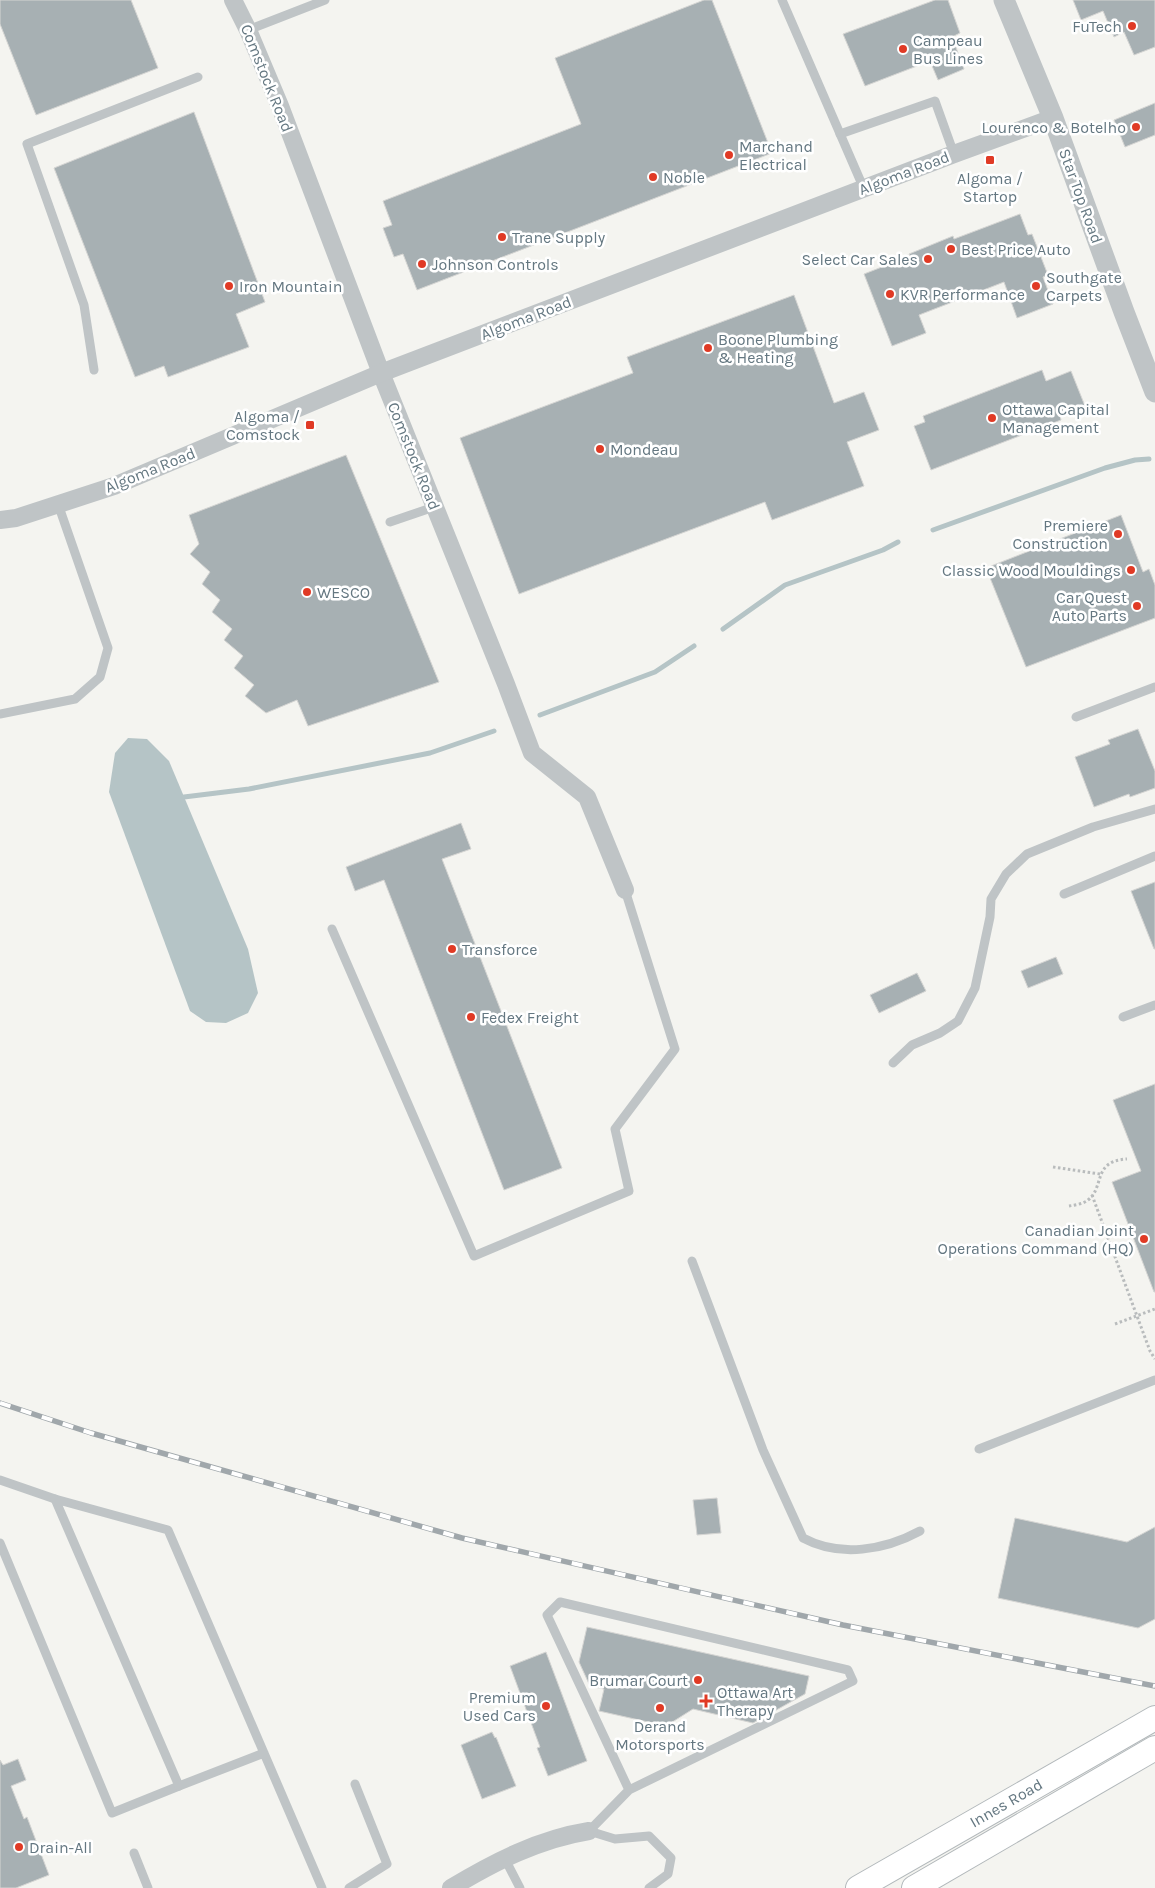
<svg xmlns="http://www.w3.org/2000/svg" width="1155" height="1888" viewBox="0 0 1155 1888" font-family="Karla,sans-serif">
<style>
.water{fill:#b5c4c6}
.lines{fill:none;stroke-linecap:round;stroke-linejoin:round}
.stream{stroke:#b5c4c6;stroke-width:5}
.building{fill:#a7b0b3;stroke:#d5d5d3}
.secondary-casing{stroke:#b2b8bb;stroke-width:26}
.path{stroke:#b9bcbd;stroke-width:3;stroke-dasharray:2.5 2.5;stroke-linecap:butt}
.service{stroke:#bfc4c6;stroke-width:9}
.minor{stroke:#bfc4c6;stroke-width:18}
.tertiary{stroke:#bfc4c6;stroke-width:21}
.secondary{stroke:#fff;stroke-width:24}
.rail-casing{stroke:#a0a7ab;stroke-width:5.5}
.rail{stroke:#fff;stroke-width:4;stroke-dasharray:11;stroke-linecap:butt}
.poi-dot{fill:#e03a25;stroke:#fff;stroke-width:2}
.labels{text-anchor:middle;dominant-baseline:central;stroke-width:5;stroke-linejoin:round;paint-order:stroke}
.poi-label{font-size:16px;fill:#647781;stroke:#fff;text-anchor:start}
.street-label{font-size:16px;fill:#647781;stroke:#fff}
</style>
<rect width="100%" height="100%" fill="#f4f4f0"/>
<!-- water -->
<polygon class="water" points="128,738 147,739 169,761 248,949 258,993 248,1013 226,1023 206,1022 190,1011 109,792 115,753"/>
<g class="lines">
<!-- stream -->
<g class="stream">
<polyline points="933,530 1105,468 1135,460 1149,459"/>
<polyline points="723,629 785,585 883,550 898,542"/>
<polyline points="540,715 655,672 694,646"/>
<polyline points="184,797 249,789 430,753 494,731"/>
</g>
</g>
<!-- building -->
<g class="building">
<polygon points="0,0 131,0 158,68 36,115 0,24"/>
<polygon points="704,0 712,0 772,153 417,290 403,254 394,257 383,228 392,225 383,201 581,124 555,58"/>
<polygon points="935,0 948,0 960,33 952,37 964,69 938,80 930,61 865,86 843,34"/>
<polygon points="1073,0 1155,0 1155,47 1134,55 1124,32 1114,37 1103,11 1081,20"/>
<polygon points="1155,103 1155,135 1125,147 1114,120"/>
<polygon points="194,112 265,302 236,314 249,347 168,377 164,366 135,377 54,168"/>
<polygon points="1020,214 1028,235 1032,234 1048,275 1043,277 1053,304 1017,318 1004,282 919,315 926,333 892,346 864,274 910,256 909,254 953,236 954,239"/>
<polygon points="794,295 834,403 864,392 879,430 847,442 864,486 772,520 765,502 519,594 460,438 633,373 627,357"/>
<polygon points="1042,370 1046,381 1071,371 1085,406 1060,416 1061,420 931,470 914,426 925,422 923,416"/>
<polygon points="346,455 439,682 308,726 297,700 266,713 245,696 254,685 234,668 243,656 224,640 232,629 212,612 220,600 202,584 210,572 190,554 199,544 189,515"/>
<polygon points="1121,515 1143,572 1149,569 1155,585 1155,618 1026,667 986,568"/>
<polygon points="1138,729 1155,771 1155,788 1130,797 1129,794 1094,807 1075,757 1110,744 1108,740"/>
<polygon points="461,823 471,849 442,859 562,1168 504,1190 384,880 355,891 346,867"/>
<polygon points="1155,882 1155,949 1154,949 1131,891"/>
<polygon points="1056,957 1063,974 1028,988 1021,971"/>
<polygon points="917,973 926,991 879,1013 870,995"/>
<polygon points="1155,1084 1155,1292 1154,1292 1112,1182 1141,1171 1113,1100"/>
<polygon points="717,1498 721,1533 697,1535 693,1500"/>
<polygon points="1015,1518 1127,1542 1155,1527 1155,1619 1138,1628 998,1598"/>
<polygon points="587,1627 809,1676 805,1694 753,1723 693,1709 666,1726 599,1711 604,1689 590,1686 579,1662"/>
<polygon points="546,1652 587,1761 548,1776 537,1748 540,1747 510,1666"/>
<polygon points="492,1732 495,1738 496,1737 516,1786 482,1799 461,1745"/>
<polygon points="18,1759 26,1780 11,1786 24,1819 27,1817 49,1875 16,1888 0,1888 0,1760 3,1765"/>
</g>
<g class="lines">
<!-- secondary casing -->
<g class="secondary-casing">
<g id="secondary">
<polyline points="858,1888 1155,1718"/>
<polyline points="914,1888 1155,1748"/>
</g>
</g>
<!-- path -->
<g class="path">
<polyline points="1053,1167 1100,1174"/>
<polyline points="1092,1195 1150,1351 1155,1359"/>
<path d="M 1069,1206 C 1075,1205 1083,1204 1088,1200 C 1105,1187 1092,1161 1127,1159"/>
<polyline points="1115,1324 1155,1309"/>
</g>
<!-- service -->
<g class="service">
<polyline points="782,0 864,189"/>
<polyline points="248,30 325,0"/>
<polyline points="840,134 935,101 954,154"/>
<polyline points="94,370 84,305 27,144 198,77"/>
<polyline points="390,522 434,507"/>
<polyline points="0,714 75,699 100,677 108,648 58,504"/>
<polyline points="1076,717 1155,687"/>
<polyline points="1064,894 1155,856"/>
<polyline points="332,929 474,1256 629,1191 615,1129 675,1049 625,890"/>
<polyline points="1123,1017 1155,1005"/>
<polyline points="893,1063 912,1045 940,1033 958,1021 975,988 990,917 991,899 1006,874 1027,854 1093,827 1155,809"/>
<path d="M 692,1261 L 763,1450 L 803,1538 C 840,1558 885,1550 920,1531"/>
<polyline points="979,1449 1155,1380"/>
<polyline points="0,1480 55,1499"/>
<polyline points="0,1543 112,1813 179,1786"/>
<polyline points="264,1753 179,1786 55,1499 168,1530 322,1888"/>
<polyline points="629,1790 853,1681 848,1670 560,1602 547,1615 629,1790 589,1831 615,1839 649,1836 671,1858 668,1874 649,1888"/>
<polyline points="134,1853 148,1888"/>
<polyline points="505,1859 520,1888"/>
<polyline points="349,1888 387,1864 355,1784"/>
</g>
<!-- minor -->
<g class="minor">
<polyline points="233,0 248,30 280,106 381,373 506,684 532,753 587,797 625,890"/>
<polyline points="0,520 16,518 114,486 381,373 954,154 1053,118"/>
<path d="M 451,1888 C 494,1862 539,1839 589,1831"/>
</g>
<!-- tertiary -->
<polyline class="tertiary" points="1004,0 1053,118 1124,312 1155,392"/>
<!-- secondary -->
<use href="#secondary" class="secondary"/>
<!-- rail casing -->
<g class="rail-casing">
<polyline id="rail" points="0,1403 91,1433 462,1538 843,1625 1155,1686"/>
</g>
<!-- rail -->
<use href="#rail" class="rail"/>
</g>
<!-- markers -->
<g class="poi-dot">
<circle cx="1132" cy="26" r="5"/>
<circle cx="903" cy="49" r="5"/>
<circle cx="1136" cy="127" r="5"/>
<circle cx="729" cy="155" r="5"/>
<rect x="985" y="155" width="10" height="10" rx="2.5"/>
<circle cx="653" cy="177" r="5"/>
<circle cx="502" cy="237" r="5"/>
<circle cx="951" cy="249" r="5"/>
<circle cx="928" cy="259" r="5"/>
<circle cx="422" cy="264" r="5"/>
<circle cx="229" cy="286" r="5"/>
<circle cx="1036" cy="286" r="5"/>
<circle cx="890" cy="294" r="5"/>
<circle cx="708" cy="348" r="5"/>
<circle cx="992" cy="418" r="5"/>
<rect x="305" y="420" width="10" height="10" rx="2.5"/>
<circle cx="600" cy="449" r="5"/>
<circle cx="1118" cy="534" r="5"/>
<circle cx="1131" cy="570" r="5"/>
<circle cx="307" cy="592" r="5"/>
<circle cx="1137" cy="606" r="5"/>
<circle cx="452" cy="949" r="5"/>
<circle cx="471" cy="1017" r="5"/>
<circle cx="1144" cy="1239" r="5"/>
<circle cx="698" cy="1680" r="5"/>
<path d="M703.5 1693.5h5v5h5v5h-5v5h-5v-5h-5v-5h5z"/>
<circle cx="546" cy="1706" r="5"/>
<circle cx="660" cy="1708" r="5"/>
<circle cx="19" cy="1847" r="5"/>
</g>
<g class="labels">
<!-- poi labels -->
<g class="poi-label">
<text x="1122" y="26" text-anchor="end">FuTech</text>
<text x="913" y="40">Campeau<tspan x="913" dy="18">Bus Lines</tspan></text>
<text x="1126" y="127" text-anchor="end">Lourenco &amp; Botelho</text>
<text x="739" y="146">Marchand<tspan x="739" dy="18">Electrical</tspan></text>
<text x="663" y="177">Noble</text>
<text x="990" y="178" text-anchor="middle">Algoma /<tspan x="990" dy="18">Startop</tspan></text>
<text x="512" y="237">Trane Supply</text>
<text x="961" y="249">Best Price Auto</text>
<text x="918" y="259" text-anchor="end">Select Car Sales</text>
<text x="432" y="264">Johnson Controls</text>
<text x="1046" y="277">Southgate<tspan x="1046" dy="18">Carpets</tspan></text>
<text x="239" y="286">Iron Mountain</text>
<text x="900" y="294">KVR Performance</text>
<text x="718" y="339">Boone Plumbing<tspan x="718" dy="18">&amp; Heating</tspan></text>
<text x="1002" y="409">Ottawa Capital<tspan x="1002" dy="18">Management</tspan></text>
<text x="300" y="416" text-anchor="end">Algoma /<tspan x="300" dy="18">Comstock</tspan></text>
<text x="610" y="449">Mondeau</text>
<text x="1108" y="525" text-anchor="end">Premiere<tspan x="1108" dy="18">Construction</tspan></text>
<text x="1121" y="570" text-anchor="end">Classic Wood Mouldings</text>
<text x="317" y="592">WESCO</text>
<text x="1127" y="597" text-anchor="end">Car Quest<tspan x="1127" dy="18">Auto Parts</tspan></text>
<text x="462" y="949">Transforce</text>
<text x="481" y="1017">Fedex Freight</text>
<text x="1134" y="1230" text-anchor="end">Canadian Joint<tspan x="1134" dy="18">Operations Command (HQ)</tspan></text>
<text x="688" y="1680" text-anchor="end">Brumar Court</text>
<text x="717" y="1692">Ottawa Art<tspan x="717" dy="18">Therapy</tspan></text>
<text x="536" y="1697" text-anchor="end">Premium<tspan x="536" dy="18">Used Cars</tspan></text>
<text x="660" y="1726" text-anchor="middle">Derand<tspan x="660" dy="18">Motorsports</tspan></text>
<text x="29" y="1847">Drain-All</text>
</g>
<!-- street labels -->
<g class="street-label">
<text transform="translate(267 78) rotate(68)">Comstock Road</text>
<text transform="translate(904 173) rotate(-21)">Algoma Road</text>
<text transform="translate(1081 196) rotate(70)">Star Top Road</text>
<text transform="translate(526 318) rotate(-21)">Algoma Road</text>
<text transform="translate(414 456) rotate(68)">Comstock Road</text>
<text transform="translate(150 470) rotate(-22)">Algoma Road</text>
<text transform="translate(1006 1803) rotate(-30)">Innes Road</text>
</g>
</g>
</svg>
